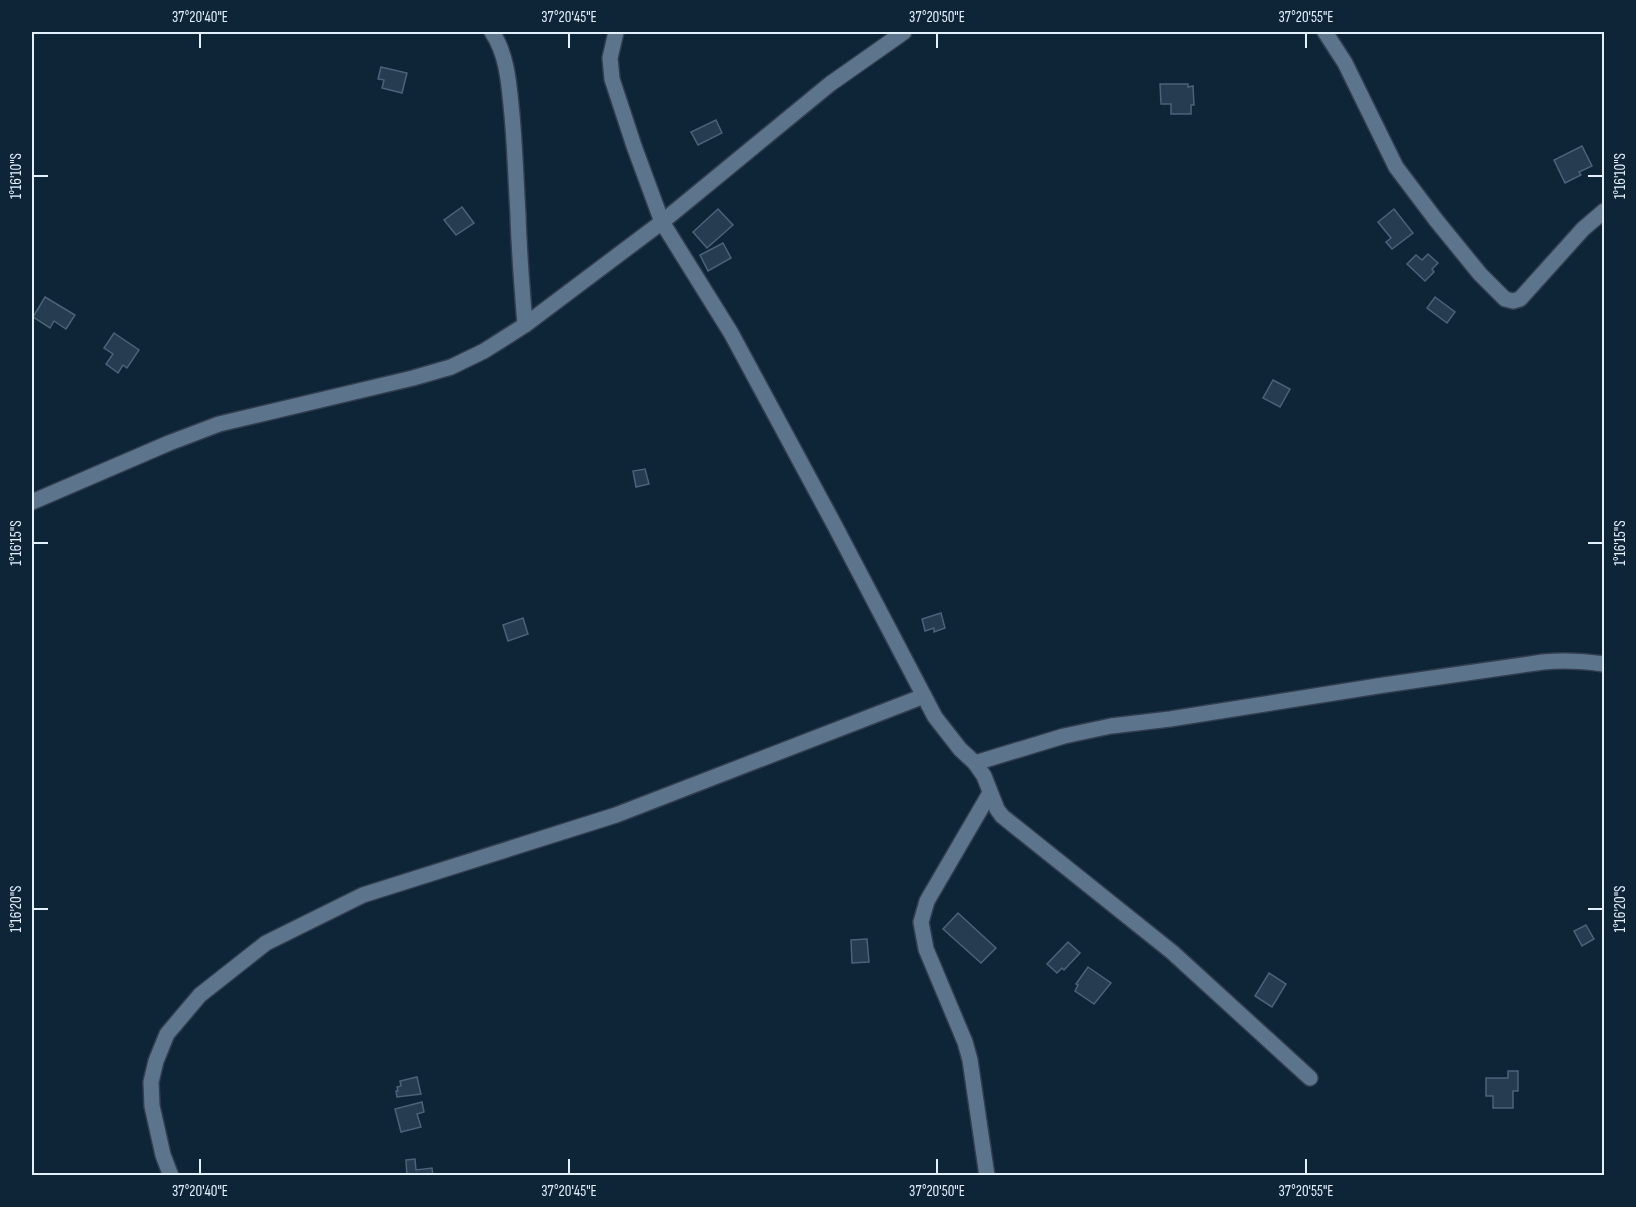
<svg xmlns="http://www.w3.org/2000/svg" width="1636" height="1207" viewBox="0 0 1636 1207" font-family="'Sofia Sans Condensed',sans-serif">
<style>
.building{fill:#263c51;stroke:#4b6279;stroke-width:1.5}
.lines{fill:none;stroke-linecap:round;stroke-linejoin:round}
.minor-casing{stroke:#323e4f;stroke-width:18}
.minor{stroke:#5d758c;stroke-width:15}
.ticks{fill:none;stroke:#e3f1fe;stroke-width:2}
.neatline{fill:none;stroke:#e3f1fe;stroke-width:2}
.ticks-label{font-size:15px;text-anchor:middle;fill:#e3f1fe}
</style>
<rect width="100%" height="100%" fill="#0e2437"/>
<!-- building -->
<g class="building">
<polygon points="381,67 407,73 402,93 382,88 384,80 378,79"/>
<polygon points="1160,84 1188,84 1188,87 1193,86 1194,105 1191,105 1191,114 1171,114 1171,104 1161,104"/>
<polygon points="716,120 722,133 698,145 691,132"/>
<polygon points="1582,146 1592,166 1579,172 1581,175 1565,183 1554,160"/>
<polygon points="462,207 474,223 456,235 444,220"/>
<polygon points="718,209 733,225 707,248 693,232"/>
<polygon points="1394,209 1413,233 1392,249 1386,242 1391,238 1378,222"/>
<polygon points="723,243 731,258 708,271 700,255"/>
<polygon points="1428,254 1438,263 1432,269 1434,272 1425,281 1407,264 1416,255 1422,260"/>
<polygon points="45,297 75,315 66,329 54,321 50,328 33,317"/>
<polygon points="1435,297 1455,312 1447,323 1427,308"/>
<polygon points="114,333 139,350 127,368 123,365 118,373 106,364 113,354 104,348"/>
<polygon points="1273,380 1290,389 1280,407 1263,398"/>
<polygon points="645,469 649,484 636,487 633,471"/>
<polygon points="941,613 945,628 934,632 934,628 925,631 922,619"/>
<polygon points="523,618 528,634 508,641 503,625"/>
<polygon points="958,913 996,948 981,963 943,929"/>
<polygon points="1586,925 1594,939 1582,946 1574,931"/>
<polygon points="867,939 869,962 852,963 851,940"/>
<polygon points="1068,942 1080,953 1064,970 1062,968 1057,973 1047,964"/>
<polygon points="1088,967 1111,983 1094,1004 1075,991 1078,985 1076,984"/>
<polygon points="1269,973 1286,984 1272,1007 1255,996"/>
<polygon points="1508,1071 1518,1071 1518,1091 1513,1091 1513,1108 1493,1108 1493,1096 1486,1096 1486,1078 1508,1078"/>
<polygon points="417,1077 421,1094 397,1097 396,1091 398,1091 397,1087 401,1086 400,1081"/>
<polygon points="422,1102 424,1112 417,1114 421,1127 401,1132 395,1109"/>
<polygon points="415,1159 416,1170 432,1168 433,1176 407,1176 406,1160"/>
</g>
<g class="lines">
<!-- minor casing -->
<g class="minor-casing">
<g id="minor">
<path d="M 492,32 C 508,56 509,86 512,115 C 515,148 516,182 518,215 C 519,252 522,288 525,325"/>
<polyline points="616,32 610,58 612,79 634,146 662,222 731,333 835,526 935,717 960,749 975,763 984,776 997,809 1002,816 1172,952 1310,1078"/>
<polyline points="1325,32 1345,63 1396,167 1436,220 1480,274 1505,299 1513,301 1520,299 1583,229 1604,211"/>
<polyline points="32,502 169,443 219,424 413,378 451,367 484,351 525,325 662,222 830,84 904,32"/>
<path d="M 975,763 L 1064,736 L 1111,726 L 1170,719 L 1384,685 L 1543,662 C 1564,660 1583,661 1604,664"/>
<polyline points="171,1176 163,1155 152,1106 151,1082 156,1061 167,1034 200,995 266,943 363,895 616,815 924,696"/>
<polyline points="987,1176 970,1060 965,1042 926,949 921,922 927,901 990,793"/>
</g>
</g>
<!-- minor -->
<use href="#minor" class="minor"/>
</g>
<!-- ticks -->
<path class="ticks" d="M 200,33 L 200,48M 569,33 L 569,48M 937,33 L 937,48M 1306,33 L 1306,48M 33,176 L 48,176M 1588,176 L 1603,176M 33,543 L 48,543M 1588,543 L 1603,543M 33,909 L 48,909M 1588,909 L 1603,909M 200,1159 L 200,1174M 569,1159 L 569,1174M 937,1159 L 937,1174M 1306,1159 L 1306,1174"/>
<!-- border -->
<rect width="1636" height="1207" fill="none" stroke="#0e2437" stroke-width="66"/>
<rect x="33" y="33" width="1570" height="1141" class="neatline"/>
<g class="ticks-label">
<text x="200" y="22">37°20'40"E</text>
<text x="569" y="22">37°20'45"E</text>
<text x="937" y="22">37°20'50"E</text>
<text x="1306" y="22">37°20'55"E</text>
<text transform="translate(16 176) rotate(-90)" y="5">1°16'10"S</text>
<text transform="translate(1620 176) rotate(-90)" y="5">1°16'10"S</text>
<text transform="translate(16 543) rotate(-90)" y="5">1°16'15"S</text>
<text transform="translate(1620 543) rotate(-90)" y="5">1°16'15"S</text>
<text transform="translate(16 909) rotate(-90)" y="5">1°16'20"S</text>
<text transform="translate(1620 909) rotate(-90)" y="5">1°16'20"S</text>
<text x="200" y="1196">37°20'40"E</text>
<text x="569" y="1196">37°20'45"E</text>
<text x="937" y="1196">37°20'50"E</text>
<text x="1306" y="1196">37°20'55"E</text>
</g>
</svg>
